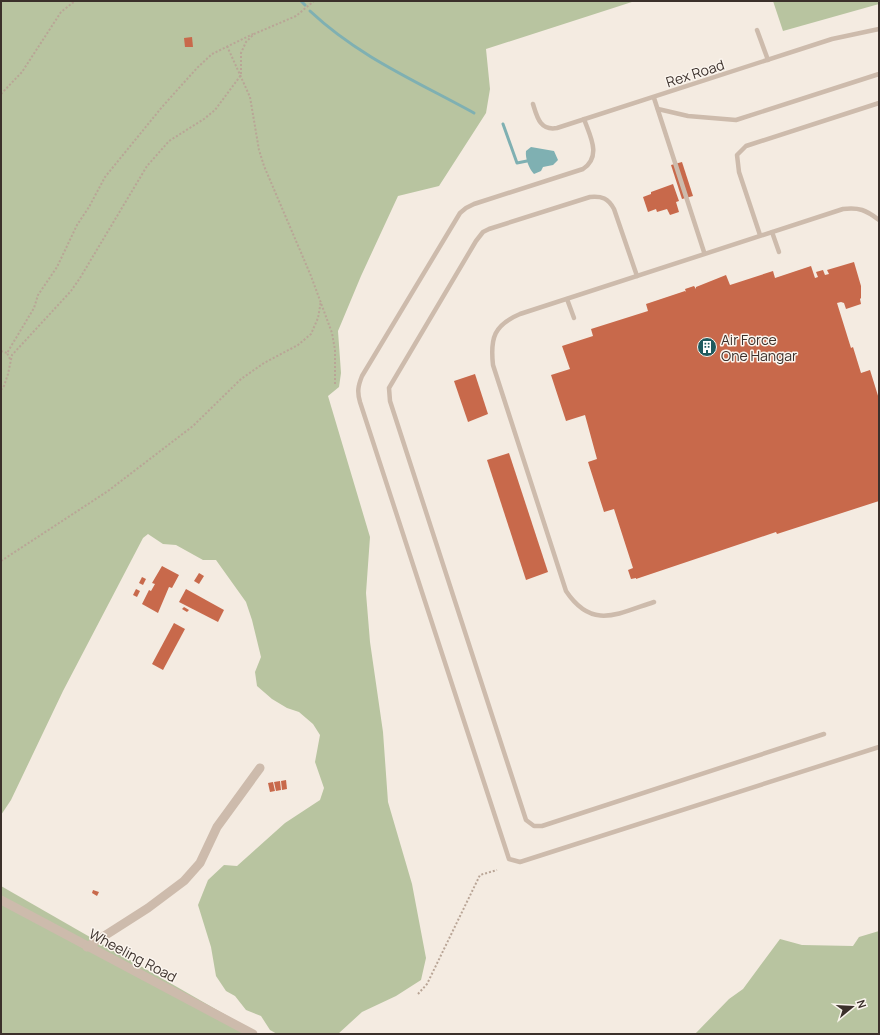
<svg xmlns="http://www.w3.org/2000/svg" width="880" height="1035" viewBox="0 0 880 1035" font-family="Manrope,sans-serif">
<style>
.green{fill:#b8c4a0}
.water{fill:#7fb0b2}
.lines{fill:none;stroke-linecap:round;stroke-linejoin:round}
.stream{stroke:#7fb0b2;stroke-width:3}
.building{fill:#c8694b}
.path{stroke:#b9a596;stroke-width:2;stroke-dasharray:2 2;stroke-linecap:butt}
.service{stroke:#cdbbac;stroke-width:4.5}
.minor{stroke:#cdbbac;stroke-width:9}
.labels{text-anchor:middle;dominant-baseline:central;stroke-width:3;stroke-linejoin:round;paint-order:stroke}
.street-label{font-size:14px;fill:#3b302b;stroke:#fbf5ee}
.poi-label{font-size:14px;fill:#3b302b;stroke:#fbf5ee;text-anchor:start}
</style>
<rect width="100%" height="100%" fill="#f4ebe1"/>
<!-- green -->
<g class="green">
<polygon points="1,1 635,1 486,49 490,89 486,113 439,186 398,196 361,276 338,331 341,373 339,387 328,396 370,537 366,593 370,642 383,732 388,802 412,884 426,958 421,980 396,996 362,1012 338,1034 277,1034 270,1030 261,1016 246,1010 235,996 226,991 216,976 211,947 198,905 208,880 224,865 237,866 285,823 320,800 324,788 315,762 320,735 313,724 299,712 287,708 272,699 257,686 255,672 261,657 252,620 246,602 216,560 203,560 176,545 163,544 148,534 143,538 63,691 11,800 1,815"/>
<polygon points="773,1 879,1 879,4 783,31"/>
<polygon points="1,886 259,1034 1,1034"/>
<polygon points="879,931 879,1034 695,1034 729,999 743,989 780,939 802,945 853,946 859,937"/>
</g>
<!-- water -->
<path class="water" d="M 531,147 L 554,151 L 558,160 L 553,165 L 543,167 L 541,171 L 534,174 C 529,169 525,158 526,151 Z"/>
<g class="lines">
<!-- stream -->
<g class="stream">
<polyline points="301,1 305,5"/>
<path d="M 310,11 C 359,57 416,81 474,113"/>
<polyline points="503,124 517,163 527,161"/>
</g>
</g>
<!-- building -->
<g class="building">
<polygon points="192,37 193,47 185,47 184,38"/>
<polygon points="682,162 693,196 682,199 671,165"/>
<polygon points="673,184 679,201 676,202 679,212 670,215 667,209 657,212 656,209 648,212 643,197 651,194 651,192"/>
<polygon points="854,262 861,286 861,298 860,299 861,304 846,309 844,303 841,302 837,303 851,348 853,347 861,373 870,370 879,399 879,501 777,534 776,532 636,579 636,578 631,579 628,570 633,568 614,509 604,512 588,462 597,459 585,415 566,421 551,375 570,369 562,346 593,336 591,329 648,311 646,304 685,291 686,292 685,289 694,286 696,289 696,287 726,275 730,285 773,271 775,278 811,266 815,278 818,277 816,272 823,270 825,275 829,274 827,270"/>
<polygon points="475,374 488,414 468,422 454,381"/>
<polygon points="509,453 548,572 526,580 487,460"/>
<polygon points="162,566 179,575 172,588 169,587 158,613 142,604 149,590 151,591 155,584 152,583"/>
<polygon points="199,573 204,576 199,584 194,581"/>
<polygon points="142,577 146,579 143,585 139,583"/>
<polygon points="136,589 140,591 137,597 133,595"/>
<polygon points="186,589 224,610 218,622 179,602"/>
<polygon points="184,607 189,610 187,612 182,609"/>
<polygon points="174,623 185,629 163,670 152,664"/>
<polygon points="286,780 287,789 282,790 281,781"/>
<polygon points="280,781 281,790 276,791 274,782"/>
<polygon points="273,782 275,791 270,792 268,783"/>
<polygon points="93,890 99,892 97,896 92,893"/>
</g>
<g class="lines">
<!-- path -->
<g class="path">
<polyline points="227,46 250,97 259,150 264,166 311,276 332,333 335,350 335,385"/>
<polyline points="1,94 22,72 61,12 75,1"/>
<polyline points="1,351 7,353"/>
<polyline points="10,359 7,353 34,308 38,295 57,267 77,225 89,207 105,177 162,107 197,68 212,54 253,34"/>
<polyline points="1,390 4,386 8,374 12,355 71,291 80,278 147,166 169,141 204,119 215,110 241,75 241,53 246,42 254,34 296,16 314,1"/>
<polyline points="1,561 108,491 193,426 241,379 264,363 298,345 311,334 318,318 321,301"/>
<polyline points="418,994 427,984 480,875 497,870"/>
</g>
<!-- service -->
<g class="service">
<polyline points="757,30 768,60"/>
<polyline points="654,98 704,252"/>
<path d="M 533,104 C 537,117 540,131 557,128 L 832,39 L 879,29"/>
<polyline points="658,109 688,116 736,120 879,74"/>
<path d="M 584,119 C 590,136 602,156 583,169 L 474,204 L 466,208 L 460,213 L 362,376 C 358,386 357,392 360,402 L 509,859 L 520,862 L 879,747"/>
<polyline points="772,232 779,252"/>
<polyline points="760,235 739,172 737,155 746,146 879,103"/>
<path d="M 637,276 L 614,209 C 608,198 602,196 590,197 L 489,229 L 483,232 L 476,241 L 389,388 L 390,401 L 526,820 L 534,826 L 542,826 L 824,734"/>
<polyline points="567,299 574,318"/>
<path d="M 654,602 C 617,614 592,630 566,591 L 493,365 C 490,338 494,325 520,314 L 843,209 C 859,207 866,210 879,220"/>
</g>
<!-- minor -->
<g class="minor">
<polyline points="1,900 253,1034"/>
<polyline points="87,947 148,908 184,881 200,863 217,827 260,768"/>
</g>
</g>
<!-- icons -->
<defs>
<g id="building-disc" transform="scale(1)"><circle r="9.5" fill="#1f5a5e" stroke="#fbf5ee"/><path d="M-4-6H4V6H1V3H-1V6H-4ZM-2.5-4.3h1.7v1.8h-1.7ZM.8-4.3h1.7v1.8H.8ZM-2.5-1h1.7V.8h-1.7ZM.8-1h1.7V.8H.8Z" fill="#fff"/></g>
</defs>
<g fill-rule="evenodd">
<use href="#building-disc" x="707" y="347"/>
</g>
<g class="labels">
<!-- street labels -->
<g class="street-label">
<text transform="translate(695 73) rotate(-18)">Rex Road</text>
<text transform="translate(133 955) rotate(28)">Wheeling Road</text>
</g>
<!-- poi labels -->
<g class="poi-label">
<text x="721" y="339">Air Force<tspan x="721" dy="16">One Hangar</tspan></text>
</g>
</g>
<!-- border -->
<rect width="880" height="1035" fill="none" stroke="#3b302b" stroke-width="4"/>
<!-- north arrow -->
<g transform="translate(852 1007) rotate(72)" stroke="#fbf5ee" stroke-width="3" paint-order="stroke">
<path d="M0-3L7 15L0 10L-7 15Z" fill="#3b302b"/>
<text y="-6" font-size="11" font-weight="bold" text-anchor="middle" fill="#3b302b">N</text>
</g>
</svg>
